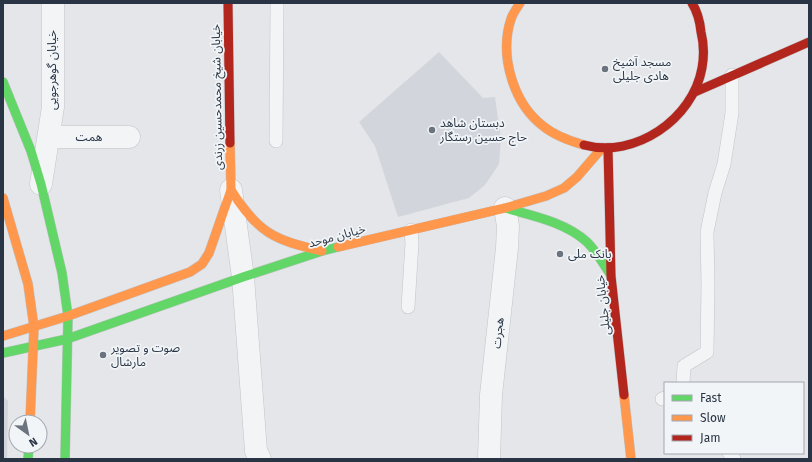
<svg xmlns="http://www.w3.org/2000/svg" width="812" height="462" viewBox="0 0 812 462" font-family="'Fira Sans','Noto Sans Arabic',sans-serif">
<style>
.built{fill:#d2d6dc}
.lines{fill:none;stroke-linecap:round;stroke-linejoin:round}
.lane-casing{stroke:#c2c4c7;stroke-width:14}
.street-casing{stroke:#c2c4c7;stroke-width:23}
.fast-casing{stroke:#c2c4c7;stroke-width:10}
.slow-casing{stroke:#c2c4c7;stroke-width:10}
.jam-casing{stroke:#c2c4c7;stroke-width:10}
.lane{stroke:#f3f4f6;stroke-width:13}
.street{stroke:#f3f4f6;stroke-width:22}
.fast{stroke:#63d668;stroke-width:9}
.slow{stroke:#ff974d;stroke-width:9}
.jam{stroke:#b3261e;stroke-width:9}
.poi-dot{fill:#6a737e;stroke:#f2f5f8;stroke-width:1.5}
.labels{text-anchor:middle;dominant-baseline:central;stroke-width:3.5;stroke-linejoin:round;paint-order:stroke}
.poi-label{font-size:12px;fill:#293544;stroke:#f2f5f8;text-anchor:start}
.street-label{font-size:12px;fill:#293544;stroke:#f2f5f8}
</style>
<rect width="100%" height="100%" fill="#e4e6e9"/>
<!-- built -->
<g class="built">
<polygon points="439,52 483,98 495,97 501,139 499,164 485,185 469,198 398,217 375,146 359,122"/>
<polygon points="3,396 8,401 7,459 3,459"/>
</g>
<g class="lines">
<!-- lane casing -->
<g class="lane-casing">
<g id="lane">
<polyline points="276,141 277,3"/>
<polyline points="408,307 412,243 411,230"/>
<polyline points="683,383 684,366 707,352 708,284 707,232 715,193 724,164 732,113 732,75"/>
<polyline points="662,399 665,398"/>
<polyline points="729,453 734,459"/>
</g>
</g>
<!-- street casing -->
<g class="street-casing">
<g id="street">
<polyline points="49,137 129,137"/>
<polyline points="41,184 53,107 53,3"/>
<polyline points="231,190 243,277 256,451 260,459"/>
<polyline points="489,459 491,395 507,248 508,226 505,208"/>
</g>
</g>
<!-- fast casing -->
<g class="fast-casing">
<g id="fast">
<polyline points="3,82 31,151 41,184 62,273 68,316 65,459"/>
<path d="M 505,208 C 533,216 565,222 587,242 C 597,252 603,264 611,275"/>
<polyline points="3,353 67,339 243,277 322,251 338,247"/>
<polyline points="28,459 29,446"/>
</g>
</g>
<!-- slow casing -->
<g class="slow-casing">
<g id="slow">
<path d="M 520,3 C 517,8 513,13 511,19 C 499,55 513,103 543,126 C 555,136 570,141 584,145"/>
<path d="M 231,190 C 258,233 274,240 322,251"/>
<polyline points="3,198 28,284 34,327 30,422"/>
<polyline points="338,247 505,208 546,196 564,188 577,177 602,148"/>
<polyline points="3,336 68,316 190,272 202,264 209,253 231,190 230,143"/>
<polyline points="624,395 631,459"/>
</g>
</g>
<!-- jam casing -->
<g class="jam-casing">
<g id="jam">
<polyline points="228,3 230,143"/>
<polyline points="695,92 809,42"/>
<path d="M 584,145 C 635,159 693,119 702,68 C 704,57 704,44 701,32 C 700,22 697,11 692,3"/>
<polyline points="608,148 611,276 624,395"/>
</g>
</g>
<!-- lane -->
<use href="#lane" class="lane"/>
<!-- street -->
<use href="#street" class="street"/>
<!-- fast -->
<use href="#fast" class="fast"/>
<!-- slow -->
<use href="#slow" class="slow"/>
<!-- jam -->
<use href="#jam" class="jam"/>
</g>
<!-- markers -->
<g class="poi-dot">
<circle cx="605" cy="69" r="4"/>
<circle cx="432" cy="130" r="4"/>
<circle cx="560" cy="254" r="4"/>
<circle cx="103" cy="355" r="4"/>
</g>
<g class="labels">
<!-- poi labels -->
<g class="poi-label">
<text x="613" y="62">مسجد آشیخ<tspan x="613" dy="14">هادی جلیلی</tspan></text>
<text x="440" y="123">دبستان شاهد<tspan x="440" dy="14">حاج حسین رستگار</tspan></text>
<text x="568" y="254">بانک ملی</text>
<text x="111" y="348">صوت و تصویر<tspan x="111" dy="14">مارشال</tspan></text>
</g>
<!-- street labels -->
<g class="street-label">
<text transform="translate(52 70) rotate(-90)">خیابان گوهرجویی</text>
<text transform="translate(217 97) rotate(-91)">خیابان شیخ محمدحسین زرندی</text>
<text x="89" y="137">همت</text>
<text transform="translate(337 236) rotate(-15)">خیابان موحد</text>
<text transform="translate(603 305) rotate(-96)">خیابان جلیلی</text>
<text transform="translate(498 333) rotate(-84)">هجرت</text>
</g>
</g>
<!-- border -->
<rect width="812" height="462" fill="none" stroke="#293544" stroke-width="8"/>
<!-- legend -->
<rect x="664" y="382" width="140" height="72" fill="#f2f5f8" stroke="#a2a8b0"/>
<rect x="672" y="395" width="20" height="6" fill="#63d668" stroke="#a2a8b0"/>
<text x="700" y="402" font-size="12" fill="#293544">Fast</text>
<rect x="672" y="415" width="20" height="6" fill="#ff974d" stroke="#a2a8b0"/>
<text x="700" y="422" font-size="12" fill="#293544">Slow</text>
<rect x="672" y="435" width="20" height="6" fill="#b3261e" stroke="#a2a8b0"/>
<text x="700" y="442" font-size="12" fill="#293544">Jam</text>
<!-- north arrow -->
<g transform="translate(28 434) rotate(147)"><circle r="19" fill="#f2f5f8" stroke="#a2a8b0"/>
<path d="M0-3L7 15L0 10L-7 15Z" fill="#6a737e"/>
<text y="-6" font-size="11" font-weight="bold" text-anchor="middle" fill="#293544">N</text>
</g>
</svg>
